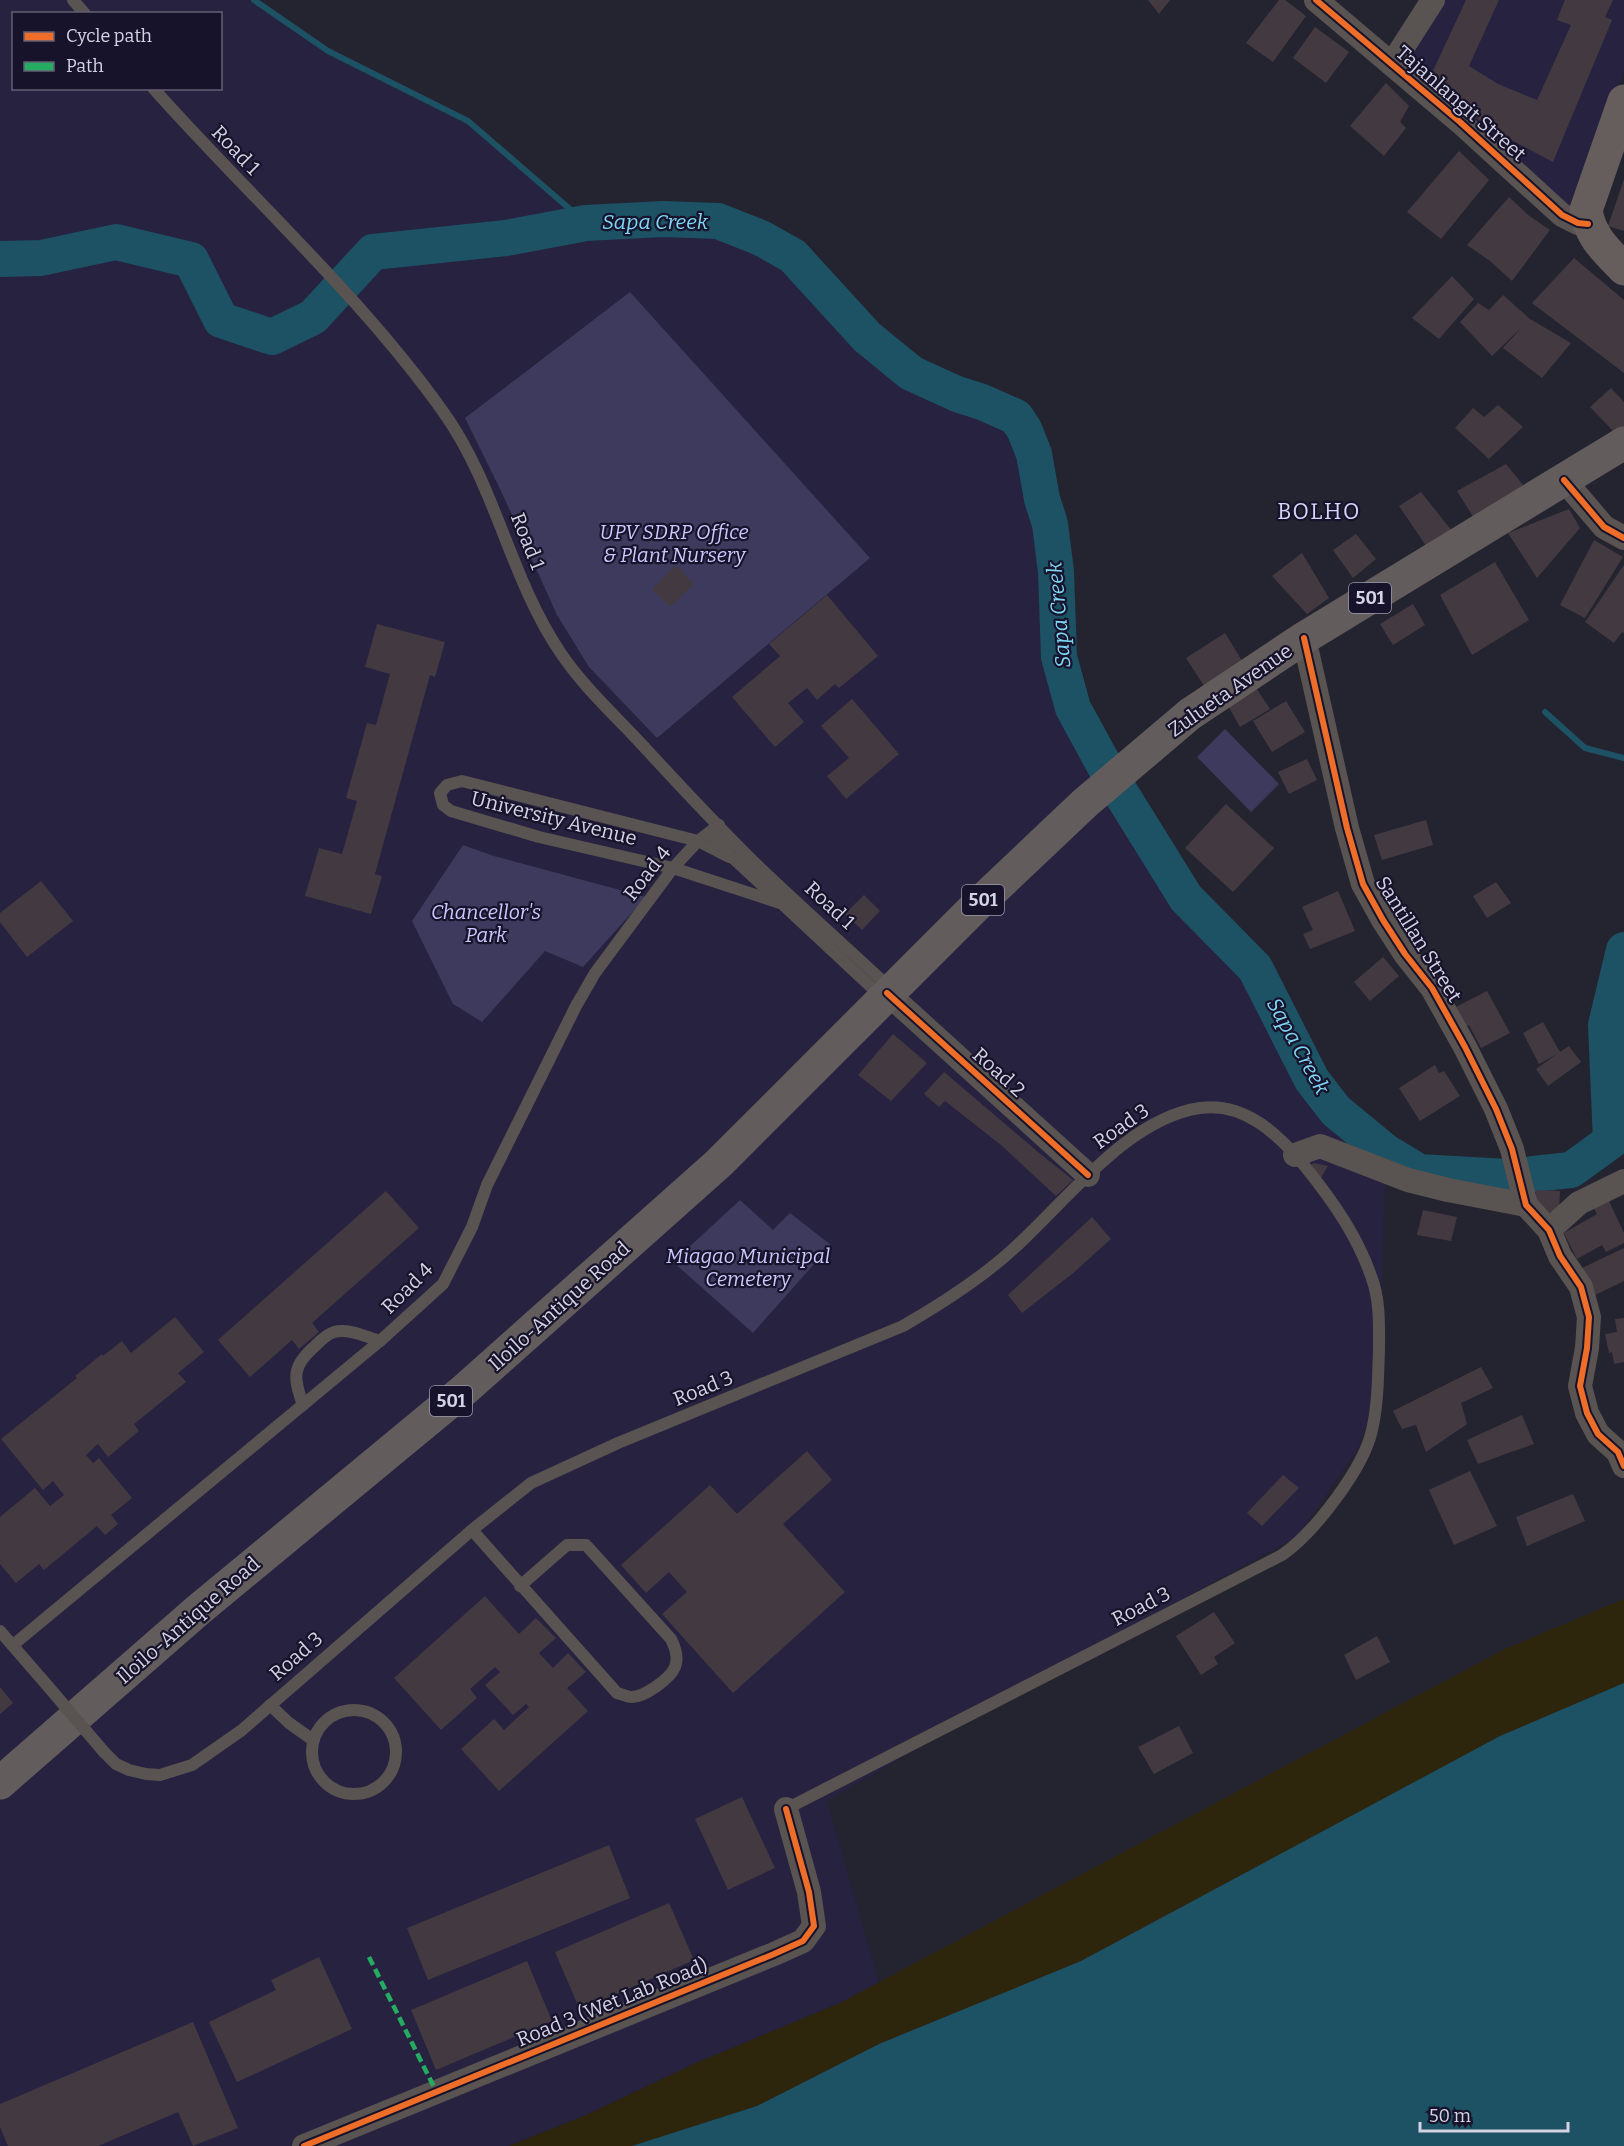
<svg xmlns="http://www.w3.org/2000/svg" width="1624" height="2146" viewBox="0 0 1624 2146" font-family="Bitter,serif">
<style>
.built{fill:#26223f;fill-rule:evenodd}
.green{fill:#3e3a5d}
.sand{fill:#2e260c}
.water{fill:#1d5164}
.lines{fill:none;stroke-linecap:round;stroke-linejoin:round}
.stream{stroke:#1d5164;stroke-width:6}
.river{stroke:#1d5164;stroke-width:36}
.building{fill:#433a41}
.lane{stroke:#595351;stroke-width:12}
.street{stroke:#595351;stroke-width:24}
.secondary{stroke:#655e5c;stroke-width:33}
.primary{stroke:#635c5c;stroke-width:33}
.lane-bridge{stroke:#595351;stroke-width:12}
.quiet{stroke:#26ab63;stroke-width:4.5;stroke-dasharray:9 4.5;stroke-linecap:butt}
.cycleway-casing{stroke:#17132b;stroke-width:10}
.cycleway{stroke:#ee6e29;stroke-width:6}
.labels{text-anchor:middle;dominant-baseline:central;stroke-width:4.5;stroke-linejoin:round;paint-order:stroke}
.shield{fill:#17132b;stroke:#9b99ac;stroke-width:1.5}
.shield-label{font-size:18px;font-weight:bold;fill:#d4d3e4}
.street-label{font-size:20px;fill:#d4d3e4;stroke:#17132b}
.park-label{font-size:20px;font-style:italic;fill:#cbc8ff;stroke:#17132b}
.water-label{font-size:21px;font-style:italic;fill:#7ed6f6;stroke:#17132b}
.quarter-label{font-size:22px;letter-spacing:1.5px;fill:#d7d5f7;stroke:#17132b}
</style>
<rect width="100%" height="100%" fill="#242330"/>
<!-- built -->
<g class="built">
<path d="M 0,0 L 254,0 L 328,51 L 468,121 L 586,223 L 663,219 L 718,221 L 761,238 L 793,256 L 867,337 L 911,373 L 957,394 L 982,402 L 1016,417 L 1024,429 L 1034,454 L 1042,499 L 1050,524 L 1056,572 L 1059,657 L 1073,708 L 1088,740 L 1186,898 L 1255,968 L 1312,1080 L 1336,1111 L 1386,1152 L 1380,1341 L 1371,1414 L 1357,1450 L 1297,1537 L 1082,1653 L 827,1801 L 879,1983 L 840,2003 L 696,2063 L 584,2116 L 508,2146 L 0,2146 ZM 14,14 L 220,14 L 220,88 L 14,88 Z"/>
<polygon points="1446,0 1624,0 1624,72 1570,206 1485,139 1407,61"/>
</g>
<!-- green -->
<g class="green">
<polygon points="630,292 870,558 657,738 589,667 557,615 502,493 465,418"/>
<polygon points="1225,729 1279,784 1251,812 1197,757"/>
<polygon points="463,845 494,856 646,897 583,967 545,951 482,1022 453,1004 412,921"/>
<polygon points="740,1200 773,1230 790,1213 831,1245 753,1333 673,1262"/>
</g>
<!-- sand -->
<polygon class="sand" points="1624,1599 1624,1683 1500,1736 1081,1961 879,2044 757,2106 632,2146 509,2146 584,2116 696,2063 840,2003 1505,1649"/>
<!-- water -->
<polygon class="water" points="1624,1683 1624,2146 632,2146 757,2106 879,2044 1081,1961 1500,1736"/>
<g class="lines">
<!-- stream -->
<g class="stream">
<polyline points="254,0 328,51 468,121 586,223"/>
<polyline points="1545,712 1585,748 1624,758"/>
</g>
<!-- river -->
<g class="river">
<polyline points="0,259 41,258 116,242 191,260 221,320 272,337 313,317 373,252 506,238 586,223 663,219 718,221 761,238 793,256 867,337 911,373 957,394 982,402 1016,417 1024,429 1034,454 1042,499 1050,524 1056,572 1059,657 1073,708 1109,774 1186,898 1255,968 1312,1080 1336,1111 1386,1152 1419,1172 1507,1177"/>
<polyline points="1533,1174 1571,1170 1611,1141 1606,1025 1624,950"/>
</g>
</g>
<!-- building -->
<g class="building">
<polygon points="1148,0 1170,0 1159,14"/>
<polygon points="1279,0 1285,0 1306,16 1273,62 1246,43"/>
<polygon points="1466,0 1499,0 1469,66 1498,84 1537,100 1571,25 1557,20 1565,0 1613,0 1605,17 1612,20 1553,162 1485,126 1432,73"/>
<polygon points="1315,27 1349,52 1326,83 1293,58"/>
<polygon points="1386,83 1409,106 1400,122 1406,128 1384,156 1350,126"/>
<polygon points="1459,151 1489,180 1441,239 1407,212"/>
<polygon points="1624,179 1624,231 1608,226"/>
<polygon points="1509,197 1528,215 1550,230 1512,281 1490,261 1467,245"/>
<polygon points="1574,258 1624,300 1624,373 1532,303"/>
<polygon points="1452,276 1474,299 1439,339 1412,318"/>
<polygon points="1503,295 1530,319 1571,343 1542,378 1503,348 1522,327 1492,356 1460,322 1478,303 1489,310"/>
<polygon points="1611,388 1624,402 1624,427 1615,433 1590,407"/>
<polygon points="1498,405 1523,427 1489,459 1455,428 1473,408 1484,417"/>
<polygon points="1506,464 1524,486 1474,518 1457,491"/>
<polygon points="1421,492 1452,531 1427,547 1399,506"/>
<polygon points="1569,509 1580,528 1537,578 1508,533"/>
<polygon points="1356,534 1376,559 1353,578 1333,550"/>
<polygon points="1594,540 1623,557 1585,618 1560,605"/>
<polygon points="1302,553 1329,598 1307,614 1272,576"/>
<polygon points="1495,562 1529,620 1472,655 1440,595"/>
<polygon points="676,565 694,584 670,607 652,589"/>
<polygon points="1624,565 1624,633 1622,632 1614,643 1585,622"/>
<polygon points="827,595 878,656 839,688 835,684 817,700 807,688 788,703 804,722 775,747 732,697 780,656 769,644"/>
<polygon points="1413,604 1425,625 1393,645 1380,624"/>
<polygon points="377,624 445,642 435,677 430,675 375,874 382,876 371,914 305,896 319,848 342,854 357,801 346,798 367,723 376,725 390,674 365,667"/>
<polygon points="1225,633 1244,664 1206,689 1186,658"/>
<polygon points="1252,682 1270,709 1240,727 1226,702"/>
<polygon points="852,699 899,754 846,799 827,776 849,758 821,726"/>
<polygon points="1286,701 1305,732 1272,752 1253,721"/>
<polygon points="1307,759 1317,780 1289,794 1278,772"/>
<polygon points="1226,804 1274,848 1233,892 1185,848"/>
<polygon points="1426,820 1433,845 1382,860 1374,835"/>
<polygon points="41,881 73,921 27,957 0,922 0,913"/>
<polygon points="1496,882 1511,903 1487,918 1473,896"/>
<polygon points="1338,891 1355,931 1310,949 1303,934 1313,930 1302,907"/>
<polygon points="864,895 880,911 862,930 845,914"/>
<polygon points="1383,957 1399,976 1370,1001 1354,982"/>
<polygon points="1487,991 1510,1033 1481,1048 1469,1025 1464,1028 1454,1008"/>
<polygon points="1543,1022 1560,1052 1569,1046 1581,1062 1548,1086 1536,1069 1557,1054 1539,1064 1523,1033"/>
<polygon points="893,1034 927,1063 891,1101 858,1075"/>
<polygon points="1435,1065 1439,1073 1444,1071 1460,1096 1420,1121 1399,1088"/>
<polygon points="944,1072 1038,1152 1073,1180 1056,1196 1001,1145 945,1101 939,1107 924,1094"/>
<polygon points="1314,1163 1328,1166 1320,1179 1309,1166"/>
<polygon points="1536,1190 1560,1191 1559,1213 1536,1212"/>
<polygon points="386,1191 419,1228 312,1323 319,1332 299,1349 292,1340 250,1377 218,1340"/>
<polygon points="1608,1199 1624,1233 1624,1243 1606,1252 1602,1245 1577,1259 1564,1233 1597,1214 1591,1203"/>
<polygon points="1423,1210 1457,1217 1451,1241 1417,1235"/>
<polygon points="1092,1217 1111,1239 1072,1274 1022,1313 1008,1295"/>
<polygon points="1624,1248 1624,1281 1593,1296 1580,1269"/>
<polygon points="175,1317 204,1352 178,1373 186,1382 134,1424 139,1431 108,1457 98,1444 86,1455 93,1463 99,1458 132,1498 111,1515 118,1524 105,1535 97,1526 44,1570 39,1564 16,1583 0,1564 0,1517 35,1488 50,1506 64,1495 53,1481 43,1490 1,1439 77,1378 75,1376 102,1354 103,1356 122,1341 131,1353"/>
<polygon points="1624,1318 1624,1362 1614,1364 1612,1352 1609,1353 1605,1334 1617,1332 1615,1319"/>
<polygon points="1481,1367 1493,1388 1461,1403 1467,1424 1426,1452 1416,1425 1402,1429 1393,1411"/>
<polygon points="1522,1415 1534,1444 1478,1464 1467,1440"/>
<polygon points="807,1451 832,1480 783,1524 845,1592 733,1693 662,1614 687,1592 669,1572 646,1593 621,1565 710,1485 737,1514"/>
<polygon points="1470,1471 1497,1526 1454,1545 1429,1490"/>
<polygon points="1283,1475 1299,1488 1262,1526 1247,1513"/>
<polygon points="1573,1494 1585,1521 1527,1546 1516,1517"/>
<polygon points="485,1596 519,1634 536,1618 556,1638 539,1653 553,1668 568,1653 586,1672 567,1688 588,1711 499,1791 461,1749 494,1719 504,1730 529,1707 526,1704 513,1715 485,1685 500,1672 495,1667 470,1689 477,1698 441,1730 394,1678"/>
<polygon points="1214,1612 1235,1643 1214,1657 1218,1664 1201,1675 1176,1636"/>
<polygon points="1377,1636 1390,1662 1356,1680 1344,1655"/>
<polygon points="0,1687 13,1703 0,1714"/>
<polygon points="1179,1726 1193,1753 1154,1774 1138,1747"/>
<polygon points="742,1797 775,1868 728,1890 695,1819"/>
<polygon points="609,1845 630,1898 428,1980 407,1928"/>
<polygon points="669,1903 694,1960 580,2010 555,1952"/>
<polygon points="319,1957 352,2029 237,2082 209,2022 276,1990 271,1980"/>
<polygon points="527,1961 552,2021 436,2070 411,2010"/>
<polygon points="193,2022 238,2128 193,2146 178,2112 98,2146 8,2146 0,2127 0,2104"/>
</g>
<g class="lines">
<!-- lane -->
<g class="lane">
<polyline points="73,0 85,14"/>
<path d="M 153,88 C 249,196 361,296 444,413 C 496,486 510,578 560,652 C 584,688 617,717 646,749 C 682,788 718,827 756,864 C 800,906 846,947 890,988"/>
<polyline points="710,832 732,857 882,997"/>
<polyline points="756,864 729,857 698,841 462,781 447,785 440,793 443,805 451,811 539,837 673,868 780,903"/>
<path d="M 303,1405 C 293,1377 292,1366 315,1346 C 320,1341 327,1334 334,1332 C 349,1328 366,1337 380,1341"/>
<path d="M 472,1530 L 617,1693 C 622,1694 627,1697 632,1697 C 644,1697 670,1679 675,1667 C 679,1657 675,1647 671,1639 L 586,1545 L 567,1545 L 520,1586"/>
<polyline points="0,1631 46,1684"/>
<polyline points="13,1645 380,1341 443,1284 472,1227 487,1185 576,1006 595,973 673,868 698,841 719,825"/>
<polyline points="270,1705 289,1723 313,1740"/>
<circle cx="354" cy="1752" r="42"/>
<path d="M 104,1752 L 116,1764 L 129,1770 L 146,1774 L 160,1775 L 192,1765 L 242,1730 L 472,1530 L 531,1483 L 618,1443 L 903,1326 C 941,1304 979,1280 1011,1251 C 1064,1204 1127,1118 1200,1108 C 1244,1102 1277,1133 1303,1164 C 1333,1201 1360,1239 1374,1285 C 1380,1306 1379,1329 1379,1350 C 1378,1376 1378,1405 1372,1430 C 1364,1468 1314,1533 1282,1555 L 786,1809"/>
</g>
<!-- street -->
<g class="street">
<polyline points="1316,0 1460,122 1562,215 1578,223 1588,224"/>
<polyline points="1392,64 1433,0"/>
<polyline points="1564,480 1604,527 1624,538"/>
<polyline points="1304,638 1347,828 1363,884 1383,920 1405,954 1432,988 1465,1047 1496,1109 1512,1149 1526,1205 1549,1230 1560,1256 1581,1287 1589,1317 1587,1348 1580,1386 1587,1413 1598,1434 1618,1452 1624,1466"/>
<polyline points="887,993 1088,1175"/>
<polyline points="1295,1155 1320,1146 1408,1180 1448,1190 1526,1205"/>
<polyline points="1549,1230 1579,1203 1624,1181"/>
<polyline points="304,2146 774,1954 803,1941 814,1926 809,1892 786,1809"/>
</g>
<!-- secondary -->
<path class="secondary" d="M 1624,101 L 1586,210 C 1590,237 1606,250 1624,269"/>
<!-- primary -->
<polyline class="primary" points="0,1783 197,1611 463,1391 719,1163 972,910 1085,803 1190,714 1304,638 1624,443"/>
<!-- lane-bridge -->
<polyline class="lane-bridge" points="46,1684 104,1752"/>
<!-- quiet -->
<polyline class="quiet" points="369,1957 436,2091"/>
<!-- cycleway casing -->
<g class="cycleway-casing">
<g id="cycleway">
<polyline points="1316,0 1460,122 1562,215 1578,223 1588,224"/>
<polyline points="1564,480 1604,527 1624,538"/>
<polyline points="1304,638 1347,828 1363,884 1383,920 1405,954 1432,988 1465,1047 1496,1109 1512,1149 1526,1205 1549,1230 1560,1256 1581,1287 1589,1317 1587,1348 1580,1386 1587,1413 1598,1434 1618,1452 1624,1466"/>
<polyline points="887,993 1088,1175"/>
<polyline points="304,2146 774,1954 803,1941 814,1926 809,1892 786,1809"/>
</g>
</g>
<!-- cycleway -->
<use href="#cycleway" class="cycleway"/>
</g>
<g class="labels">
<!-- shield labels -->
<g class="shield">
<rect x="1349" y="583" width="42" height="30" rx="4.5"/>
<rect x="962" y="885" width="42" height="30" rx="4.5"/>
<rect x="430" y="1386" width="42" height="30" rx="4.5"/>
</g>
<g class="shield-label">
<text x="1370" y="598">501</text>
<text x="983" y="900">501</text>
<text x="451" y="1401">501</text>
</g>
<!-- street labels -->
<g class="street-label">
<text transform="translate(1461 103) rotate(41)">Tajanlangit Street</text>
<text transform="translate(236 150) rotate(46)">Road 1</text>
<text transform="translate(528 541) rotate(68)">Road 1</text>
<text transform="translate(1230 690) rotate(-35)">Zulueta Avenue</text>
<text transform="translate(554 818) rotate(14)">University Avenue</text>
<text transform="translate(647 873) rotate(-52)">Road 4</text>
<text transform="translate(830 905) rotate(43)">Road 1</text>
<text transform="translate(1419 939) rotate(58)">Santillan Street</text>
<text transform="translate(999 1072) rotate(42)">Road 2</text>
<text transform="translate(1121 1126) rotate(-35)">Road 3</text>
<text transform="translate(407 1288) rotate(-45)">Road 4</text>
<text transform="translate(559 1306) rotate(-42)">Iloilo-Antique Road</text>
<text transform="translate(703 1388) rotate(-22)">Road 3</text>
<text transform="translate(1141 1606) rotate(-27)">Road 3</text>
<text transform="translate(188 1620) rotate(-41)">Iloilo-Antique Road</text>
<text transform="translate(296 1656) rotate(-41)">Road 3</text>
<text transform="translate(612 2002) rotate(-22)">Road 3 (Wet Lab Road)</text>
</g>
<!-- park labels -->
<g class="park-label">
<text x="674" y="532">UPV SDRP Office<tspan x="674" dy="23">&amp; Plant Nursery</tspan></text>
<text x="486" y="912">Chancellor's<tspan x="486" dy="23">Park</tspan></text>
<text x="748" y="1256">Miagao Municipal<tspan x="748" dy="23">Cemetery</tspan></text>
</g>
<!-- water labels -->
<g class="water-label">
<text x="655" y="222">Sapa Creek</text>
<text transform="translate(1059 615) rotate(-95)">Sapa Creek</text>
<text transform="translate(1298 1046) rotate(61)">Sapa Creek</text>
</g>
<!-- quarter labels -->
<g class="quarter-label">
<text x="1319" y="511">BOLHO</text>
</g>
</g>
<!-- legend -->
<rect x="12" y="12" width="210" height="78" fill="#17132b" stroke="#636075" stroke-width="1.5"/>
<rect x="24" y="32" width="30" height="9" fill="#ee6e29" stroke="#636075" stroke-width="1.5"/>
<text x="66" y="42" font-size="18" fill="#d4d3e4">Cycle path</text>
<rect x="24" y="62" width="30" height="9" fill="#26ab63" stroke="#636075" stroke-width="1.5"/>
<text x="66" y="72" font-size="18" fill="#d4d3e4">Path</text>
<!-- scale -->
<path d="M1420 2122v9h148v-9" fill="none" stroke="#d4d3e4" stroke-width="3"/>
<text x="1429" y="2122" font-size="18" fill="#d4d3e4" stroke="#17132b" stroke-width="4.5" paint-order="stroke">50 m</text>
</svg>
